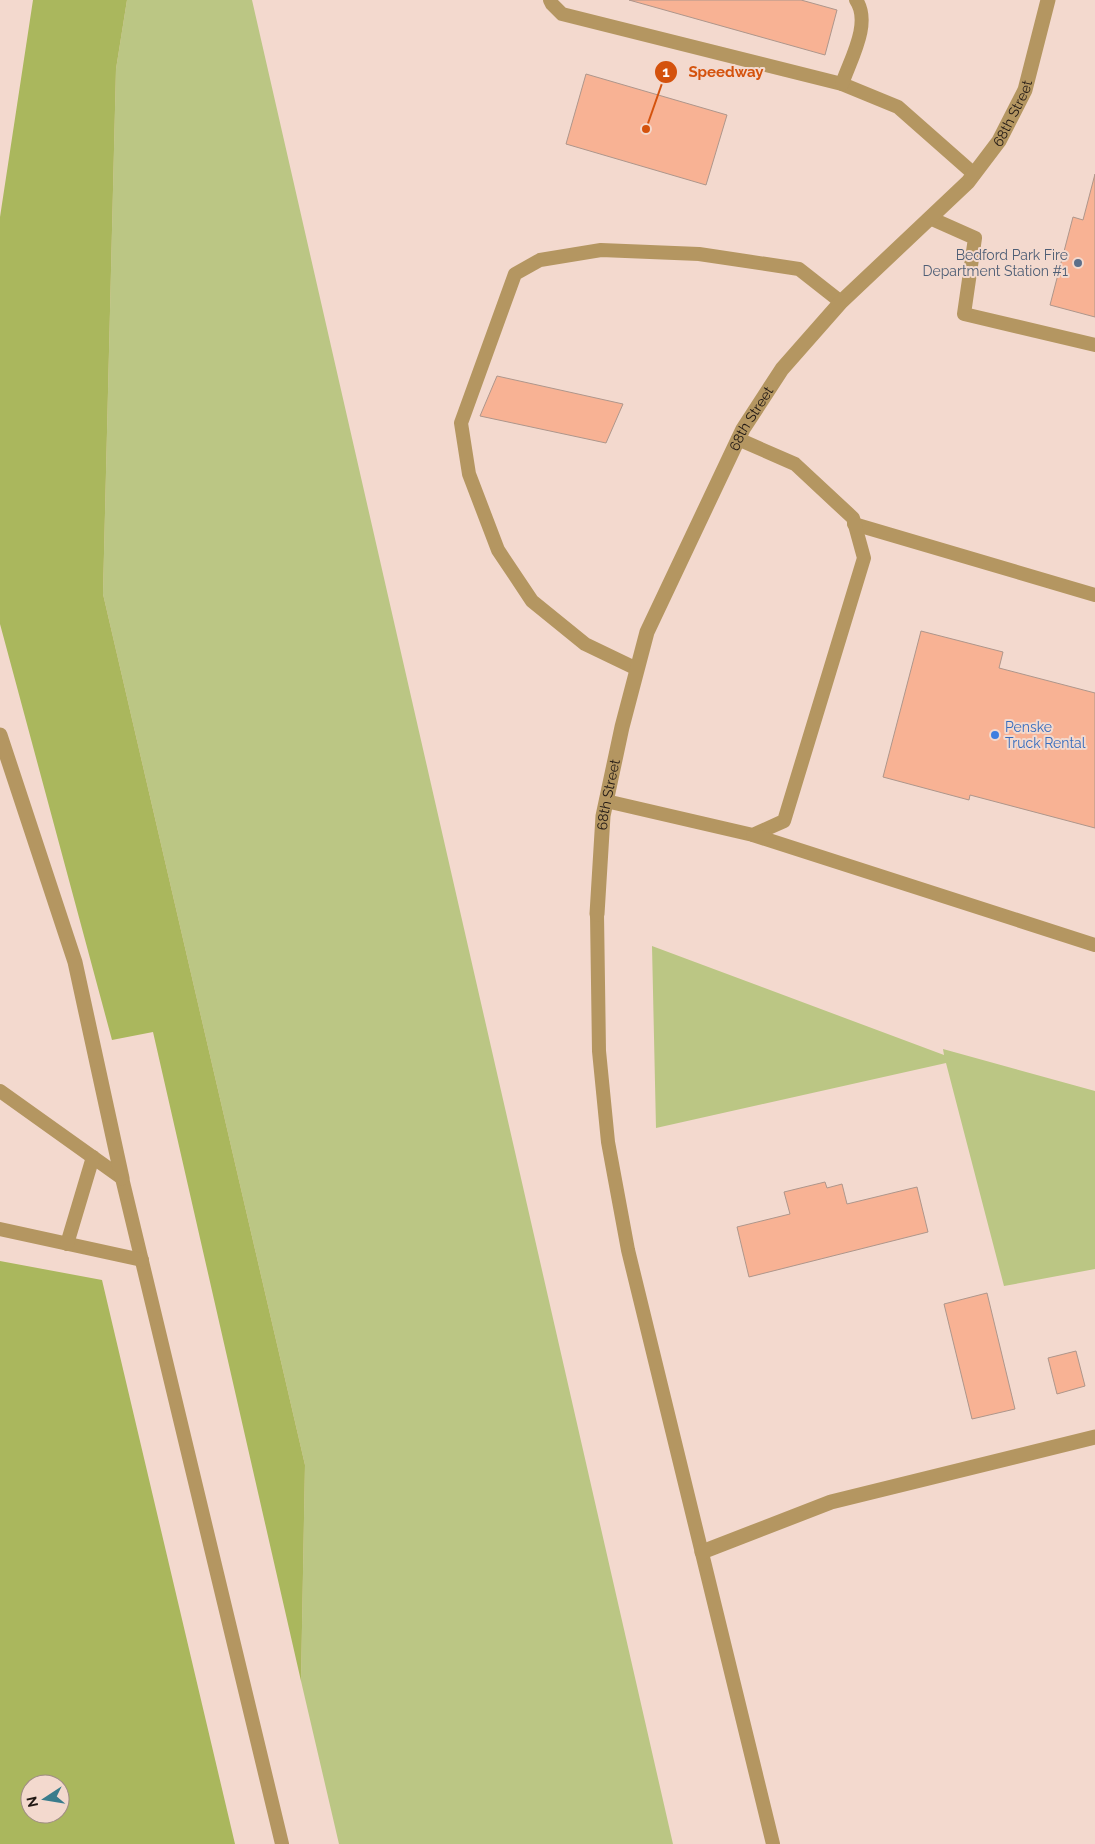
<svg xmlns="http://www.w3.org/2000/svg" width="1095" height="1844" viewBox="0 0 1095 1844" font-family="Raleway,sans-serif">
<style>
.green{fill:#bbc684}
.forest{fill:#aab75d;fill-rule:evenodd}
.building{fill:#f8b294;stroke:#ae968b}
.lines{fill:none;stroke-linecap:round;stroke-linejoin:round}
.lane{stroke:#b49661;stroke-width:14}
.street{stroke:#b49661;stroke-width:15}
.service-dot{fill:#5c6f8a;stroke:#f3d9ce;stroke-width:2}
.shop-dot{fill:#3f7fe0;stroke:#f3d9ce;stroke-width:2}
.labels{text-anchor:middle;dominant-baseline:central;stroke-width:4;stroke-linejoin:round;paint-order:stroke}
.street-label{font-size:14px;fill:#211814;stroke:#f3d9ce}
.service-label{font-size:14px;fill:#4e5e75;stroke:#f3d9ce;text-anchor:end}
.shop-label{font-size:14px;fill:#366cbe;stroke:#f3d9ce;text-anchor:start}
.leader{fill:none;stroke:#d4520d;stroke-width:2}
.callout-dot{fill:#d4520d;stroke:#f3d9ce;stroke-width:2}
.mark-label{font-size:15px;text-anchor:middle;font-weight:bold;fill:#fff}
.callout-label{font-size:15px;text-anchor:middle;font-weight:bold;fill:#d4520d;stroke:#f3d9ce;stroke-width:4;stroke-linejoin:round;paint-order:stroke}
</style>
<rect width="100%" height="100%" fill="#f3d9ce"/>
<!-- green -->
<g class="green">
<polygon points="127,0 252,0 673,1844 339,1844 301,1681 305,1465 103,594 116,69"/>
<polygon points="652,946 944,1055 943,1049 1095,1091 1095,1269 1004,1286 946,1063 656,1128"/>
</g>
<!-- forest -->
<g class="forest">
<polygon points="33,0 127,0 116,69 103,594 305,1465 301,1681 153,1032 112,1040 0,624 0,217"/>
<path d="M 0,1261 L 102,1280 L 235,1844 L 0,1844 ZM 30,1784 L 60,1784 L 60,1814 L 30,1814 Z"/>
</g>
<!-- building -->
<g class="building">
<polygon points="629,0 801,0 837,10 825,55"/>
<polygon points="586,74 727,115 706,185 566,144"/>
<polygon points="1095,174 1095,317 1050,305 1073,217 1083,220"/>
<polygon points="497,376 623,404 606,443 480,416"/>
<polygon points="921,631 1003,652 999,668 1095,693 1095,828 970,795 969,800 883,777"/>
<polygon points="825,1182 827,1188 842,1184 847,1204 917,1187 928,1232 749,1277 737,1227 790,1214 784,1192"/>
<polygon points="987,1293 1015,1409 972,1419 944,1304"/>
<polygon points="1076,1351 1085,1386 1057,1394 1048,1358"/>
</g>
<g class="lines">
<!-- lane -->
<g class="lane">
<polyline points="550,0 552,4 562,14 842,84 898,107 974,174"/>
<path d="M 842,84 C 850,60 872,23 856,0"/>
<polyline points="930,218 975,238 964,314 1095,345"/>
<polyline points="854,524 1095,595"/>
<polyline points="637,669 585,644 532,601 498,550 469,474 461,423 515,274 540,260 601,250 699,254 799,269 841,302"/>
<polyline points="606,801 753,835 784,821 864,558 853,518 795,464 738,439"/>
<polyline points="753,835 1095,945"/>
<polyline points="597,914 599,1051 608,1142 628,1250 773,1844"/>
<polyline points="0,1091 122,1178 282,1844"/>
<polyline points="0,1229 142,1260"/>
<polyline points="67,1244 93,1157"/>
</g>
<!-- street -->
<g class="street">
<polyline points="0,735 75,962 122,1178"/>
<path id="s1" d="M 597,914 L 603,816 L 622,727 L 647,632 L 743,429 L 782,369 L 841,302 L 968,182 L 999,141 L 1025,90 L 1048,0"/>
<polyline points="702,1552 831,1502 1095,1437"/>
</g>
</g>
<!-- markers -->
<circle class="service-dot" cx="1078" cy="263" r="5"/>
<circle class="shop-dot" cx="995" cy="735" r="5"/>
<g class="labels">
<!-- street labels -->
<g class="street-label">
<text stroke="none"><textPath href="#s1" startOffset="930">68th Street</textPath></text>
<text stroke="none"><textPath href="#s1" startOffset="525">68th Street</textPath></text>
<text stroke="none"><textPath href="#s1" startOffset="120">68th Street</textPath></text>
</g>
<!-- service labels -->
<g class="service-label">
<text x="1068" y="255">Bedford Park Fire<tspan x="1068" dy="16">Department Station #1</tspan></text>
</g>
<!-- shop labels -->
<g class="shop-label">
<text x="1005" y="727">Penske<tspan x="1005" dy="16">Truck Rental</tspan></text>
</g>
</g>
<!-- callouts -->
<path class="leader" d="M646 129L666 72"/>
<g class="callout-dot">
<circle cx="646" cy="129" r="5"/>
<circle cx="666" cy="72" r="12"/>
</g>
<g class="mark-label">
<text x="666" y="77">1</text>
</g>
<g class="callout-label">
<text x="726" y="77">Speedway</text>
</g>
<!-- north arrow -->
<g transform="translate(45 1799) rotate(258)"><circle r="24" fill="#f3d9ce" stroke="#9f8c84"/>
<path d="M0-4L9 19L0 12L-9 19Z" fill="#397c8c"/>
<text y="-8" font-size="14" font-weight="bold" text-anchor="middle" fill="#211814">N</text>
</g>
</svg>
